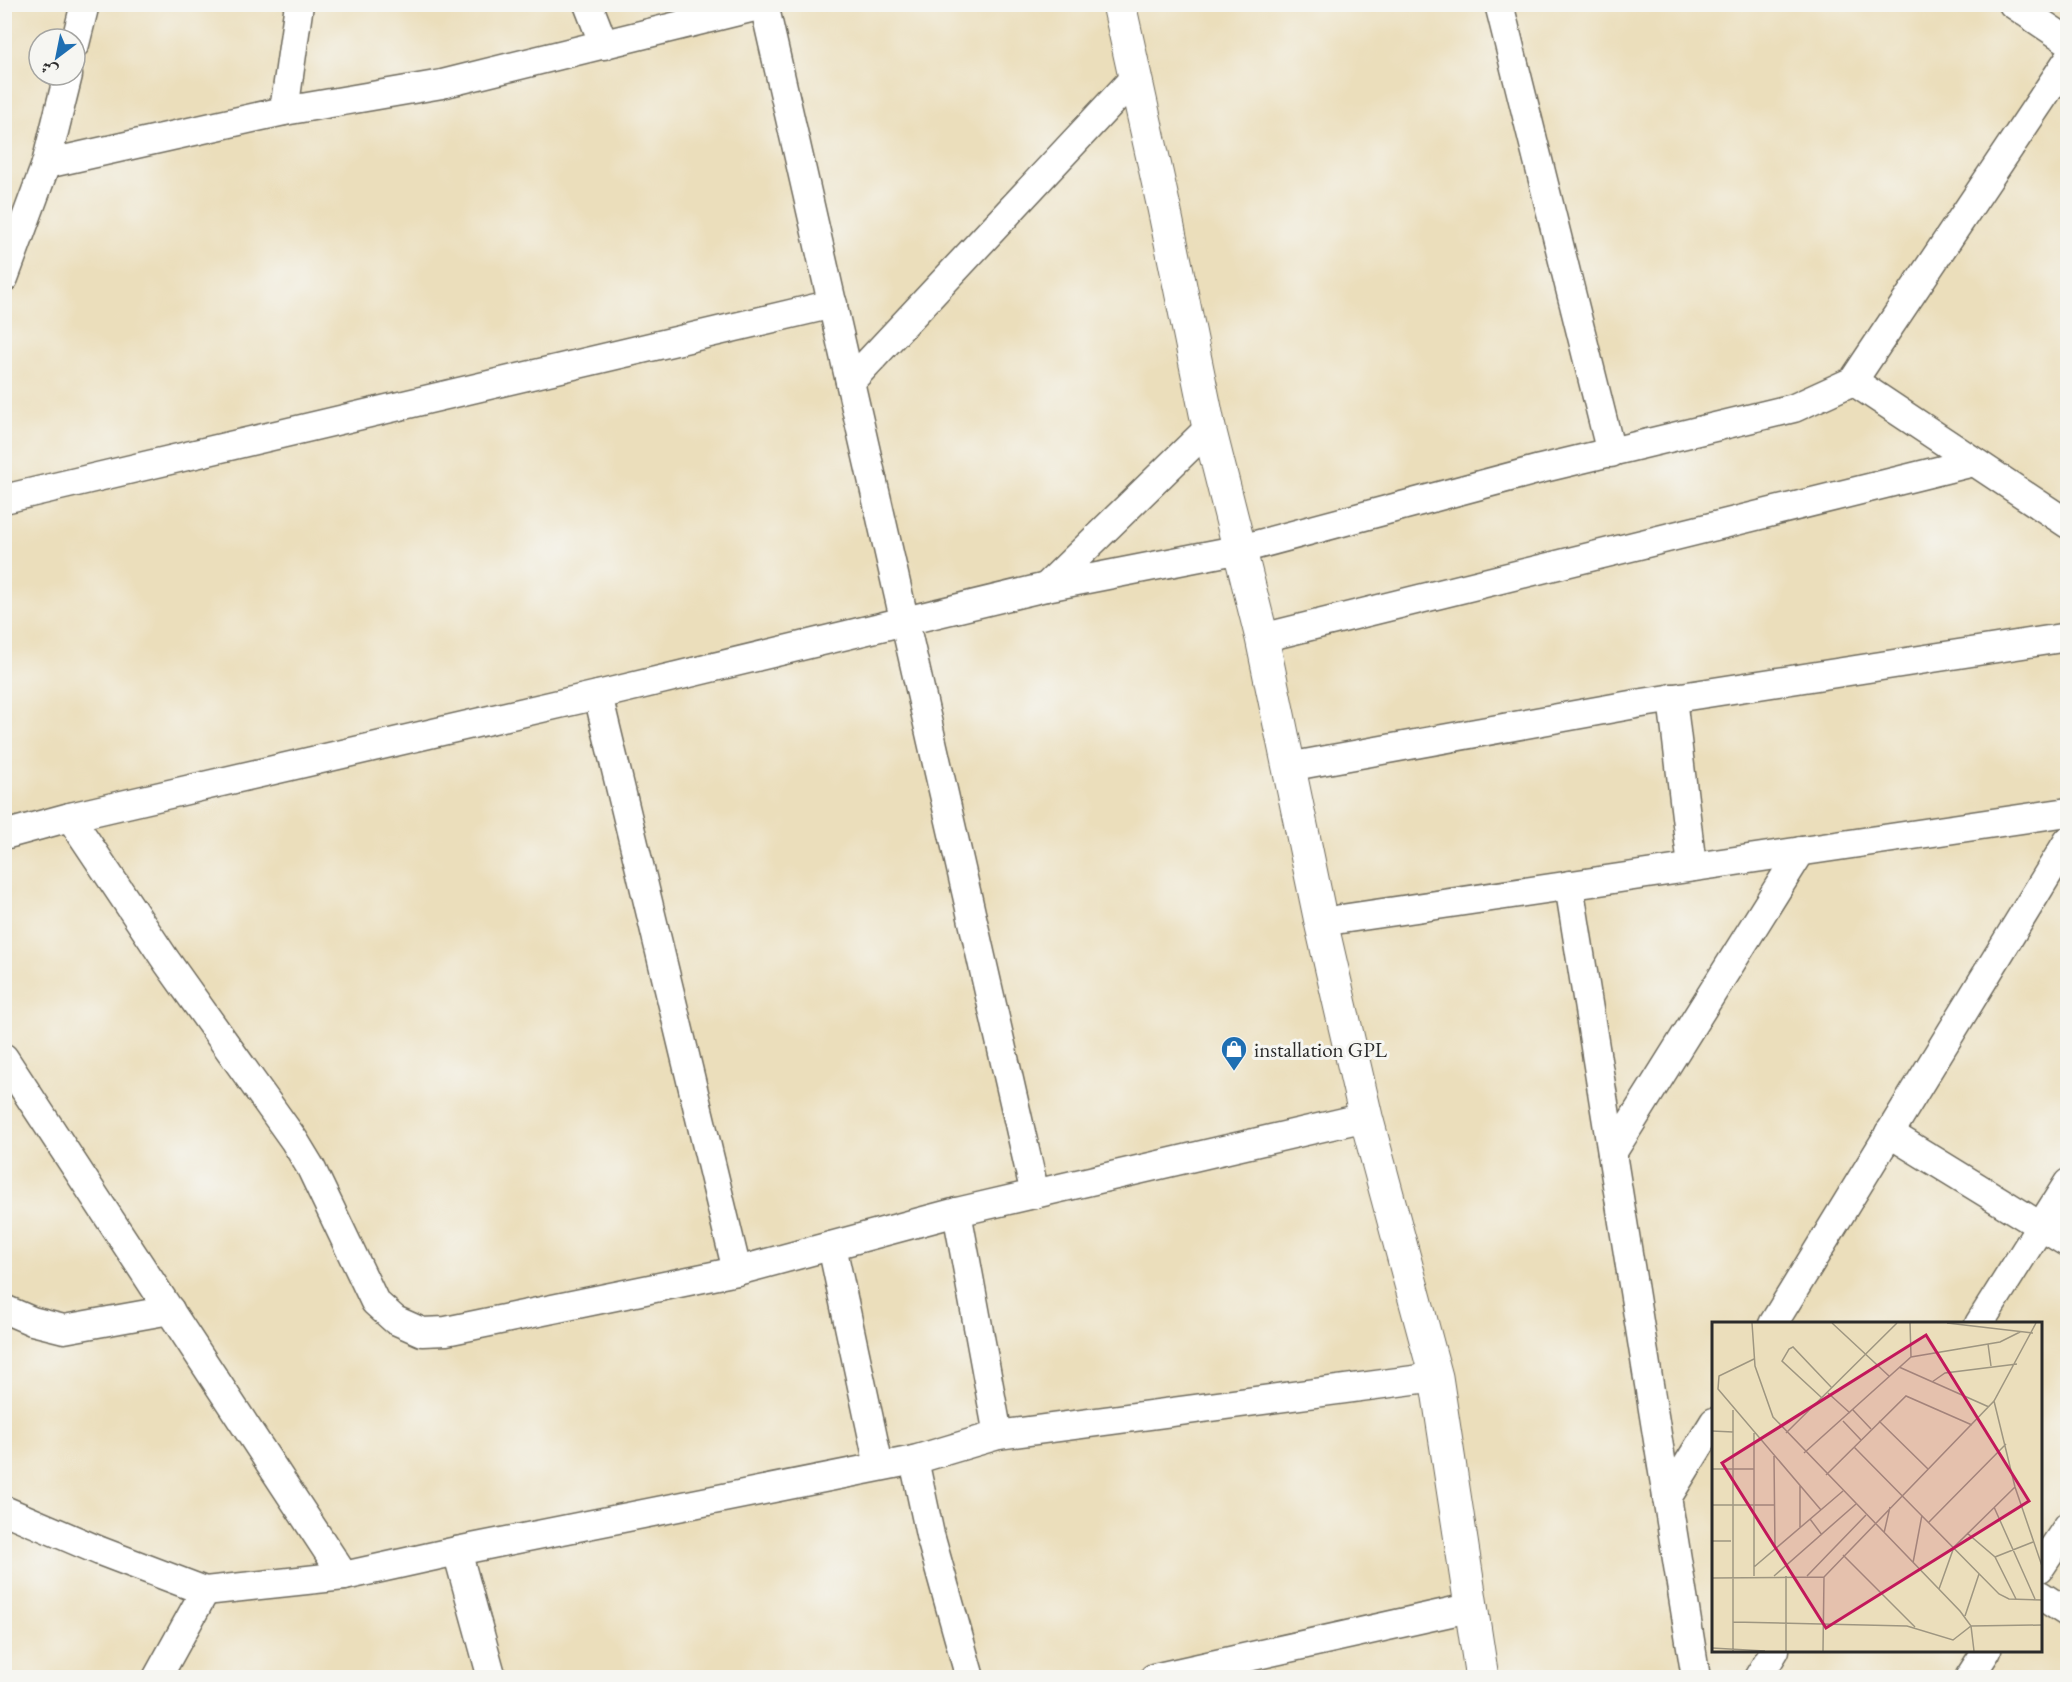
<svg xmlns="http://www.w3.org/2000/svg" width="2072" height="1682" viewBox="0 0 2072 1682" font-family="'EB Garamond',Amiri,serif">
<style>
.lines{fill:none;stroke-linecap:round;stroke-linejoin:round}
.street-casing{stroke:#6e6a5d;stroke-width:31}
.secondary-casing{stroke:#6e6a5d;stroke-width:35}
.street{stroke:#fff;stroke-width:28}
.secondary{stroke:#fff;stroke-width:33}
.labels{text-anchor:middle;dominant-baseline:central;stroke-width:6;stroke-linejoin:round;paint-order:stroke}
.poi-label{font-size:21px;fill:#2b2b2b;stroke:#f6f6f2;text-anchor:start}
.inset-road{fill:none;stroke:#9e9681;stroke-width:1.5}
.view{fill:#c2185b;fill-opacity:0.15;stroke:#c2185b;stroke-width:3}
.inset-edge{fill:none;stroke:#2b2b2b;stroke-width:3}
</style>
<rect width="100%" height="100%" fill="#f6f6f2"/>
<filter id="ink" filterUnits="userSpaceOnUse"><feTurbulence type="fractalNoise" baseFrequency=".0167" numOctaves="2"/><feDisplacementMap in="SourceGraphic" scale="12" xChannelSelector="R" yChannelSelector="G"/><feConvolveMatrix kernelMatrix="1 2 1 2 8 2 1 2 1" color-interpolation-filters="sRGB"/></filter>
<filter id="wash" filterUnits="userSpaceOnUse"><feTurbulence type="fractalNoise" baseFrequency=".008" numOctaves="4" result="noise"/><feDisplacementMap in="SourceGraphic" scale="24" xChannelSelector="R" yChannelSelector="G"/><feGaussianBlur stdDeviation="1.35" result="paint"/><feColorMatrix in="noise" values="0 0 0 0 0 0 0 0 0 0 0 0 0 0 0 0 0 1.4 0 .05"/><feComposite in="paint" operator="in"/></filter>
<g filter="url(#wash)">
<rect width="100%" height="100%" fill="#ebdebb"/>
</g>
<g filter="url(#ink)">
<g class="lines">
<!-- street casing -->
<g class="street-casing">
<g id="street">
<polyline points="588,4 604,45"/>
<polyline points="764,4 1035,1194"/>
<polyline points="1499,4 1611,453"/>
<polyline points="2013,4 2068,41"/>
<polyline points="75,44 85,4"/>
<polyline points="284,111 299,4"/>
<polyline points="46,164 284,111 442,84 767,4"/>
<polyline points="4,278 46,164 68,75"/>
<polyline points="1853,381 2068,524"/>
<polyline points="850,382 1135,77"/>
<polyline points="4,499 833,304"/>
<polyline points="1046,587 1209,428"/>
<polyline points="1262,638 1974,462"/>
<polyline points="598,695 737,1271"/>
<polyline points="1672,698 1692,867"/>
<polyline points="1288,767 1636,704 2068,637"/>
<polyline points="70,817 167,962 294,1140 311,1168 375,1302 395,1320 422,1332 446,1331 737,1271 957,1212 1366,1117"/>
<polyline points="4,835 70,817 598,695 1046,587 1241,549 1540,469 1794,408 1853,381 2068,60"/>
<polyline points="1569,885 1696,1678"/>
<polyline points="1321,922 2068,812"/>
<polyline points="4,1058 344,1576"/>
<polyline points="1889,1133 2068,1243"/>
<polyline points="1612,1153 1801,851"/>
<polyline points="957,1212 998,1435"/>
<polyline points="832,1246 879,1466"/>
<polyline points="4,1309 32,1321 64,1329 170,1310"/>
<polyline points="1773,1324 2068,841"/>
<polyline points="1979,1324 2068,1183"/>
<polyline points="914,1460 930,1535 970,1678"/>
<polyline points="1667,1498 1714,1422"/>
<polyline points="4,1510 100,1551 205,1591 344,1576 457,1551 914,1460 998,1435 1436,1377"/>
<polyline points="457,1551 492,1678"/>
<polyline points="2040,1568 2068,1526"/>
<polyline points="2040,1595 2068,1613"/>
<polyline points="157,1678 205,1591"/>
<polyline points="1154,1678 1473,1607"/>
<polyline points="1758,1678 1775,1650"/>
<polyline points="1969,1678 1987,1650"/>
</g>
</g>
<!-- secondary casing -->
<g class="secondary-casing">
<polyline id="secondary" points="1119,4 1164,208 1209,428 1262,638 1321,922 1366,1117 1436,1377 1482,1678"/>
</g>
<!-- street -->
<use href="#street" class="street"/>
<!-- secondary -->
<use href="#secondary" class="secondary"/>
</g>
</g>
<!-- icons -->
<defs>
<g id="shop-pin" transform="scale(1.35)"><path d="M0 17L-7.5 6A9.5 9.5 0 1 1 7.5 6Z" fill="#1f6fb2" stroke="#f6f6f2"/><path d="M-5-2.5h2.3a2.7 3.5 0 0 1 5.4 0H5L5.5 6h-11ZM-1.5-2.5h3a1.5 2.3 0 0 0-3 0Z" fill="#fff"/></g>
</defs>
<g fill-rule="evenodd">
<use href="#shop-pin" x="1234" y="1049"/>
</g>
<g class="labels">
<!-- poi labels -->
<g class="poi-label">
<text x="1254" y="1049">installation GPL</text>
</g>
</g>
<!-- overview -->
<g transform="translate(1712 1322)">
<rect width="330" height="330" fill="#ebdebb"/>
<path class="inset-road" d="M 40,1 L 43,44 L 61,95 L 248,289 L 259,304 L 262,329M 120,1 L 177,54M 198,1 L 199,35M 235,1 L 321,11M 276,22 L 279,44M 42,37 L 7,54 L 6,67 L 109,188M 187,45 L 277,85M 220,60 L 233,51 L 305,42M 116,71 L 138,91M 110,76 L 70,39 L 77,27 L 81,25 L 120,66M 282,79 L 303,165 L 330,244M 21,88 L 21,329M 141,88 L 159,107M 131,99 L 149,118M 167,99 L 216,147M 0,109 L 21,110M 42,111 L 42,254M 74,111 L 185,1M 142,125 L 287,272 L 297,277 L 330,278M 92,131 L 199,35 L 288,20 L 308,10M 62,134 L 63,227M 0,147 L 42,147M 114,153 L 194,74 L 260,103M 88,164 L 88,205M 0,183 L 62,183M 282,185 L 323,277M 98,197 L 110,213M 217,200 L 294,122M 172,211 L 178,185M 255,211 L 283,235 L 304,277M 0,219 L 19,219M 131,233 L 203,305M 283,235 L 321,220M 201,241 L 210,193M 42,245 L 131,169M 62,254 L 144,182M 95,254 L 154,193M 0,256 L 112,255M 227,267 L 242,225 L 303,165M 253,294 L 267,252M 21,300 L 195,304 L 241,318 L 259,304 L 330,303M 0,326 L 53,329M 74,329 L 74,254M 111,329 L 112,255 L 282,79 L 324,1"/>
<path class="view" d="M 214,13 L 317,179 L 114,306 L 10,141 Z"/>
<rect width="330" height="330" class="inset-edge"/>
</g>
<!-- margin -->
<rect width="2072" height="1682" fill="none" stroke="#f6f6f2" stroke-width="24"/>
<!-- north arrow -->
<g transform="translate(57 57) rotate(212)"><circle r="28" fill="#f6f6f2" stroke="#a5a5a2" stroke-width="1.5"/>
<path d="M0-4.5L10 22L0 15L-10 22Z" fill="#1f6fb2"/>
<text y="-9" font-size="16" font-weight="bold" text-anchor="middle" fill="#2b2b2b">ش</text>
</g>
</svg>
